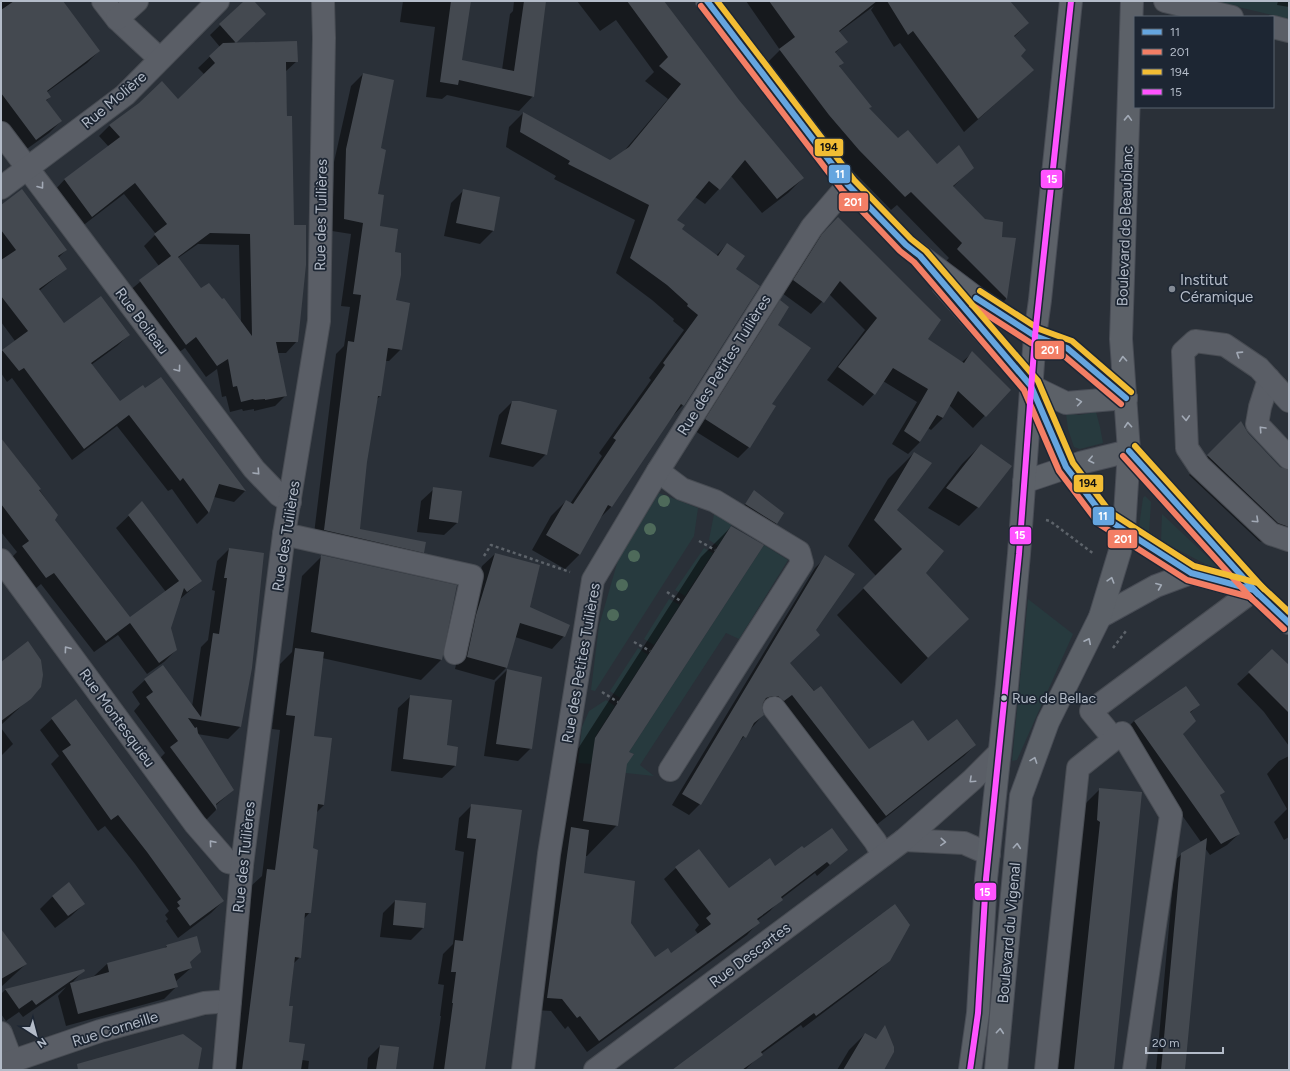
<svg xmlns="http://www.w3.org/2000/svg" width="1290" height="1071" viewBox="0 0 1290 1071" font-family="Figtree,sans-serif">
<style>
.green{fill:#273a3e}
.shadow{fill:#0007;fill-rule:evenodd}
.building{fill:#444950;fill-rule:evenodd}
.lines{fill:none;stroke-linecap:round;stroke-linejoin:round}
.minor-casing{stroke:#484c53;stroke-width:24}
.major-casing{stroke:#484c55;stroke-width:24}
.path{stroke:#5d636a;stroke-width:2.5;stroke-dasharray:3 3;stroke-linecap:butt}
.minor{stroke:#5a5e66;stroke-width:22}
.major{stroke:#5c6168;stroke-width:22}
.bus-1-casing{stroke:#1d2633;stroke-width:9}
.bus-2-casing{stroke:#1d2633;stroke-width:9}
.bus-3-casing{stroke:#1d2633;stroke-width:9}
.bus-4-casing{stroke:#1d2633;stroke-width:9}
.bus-1{stroke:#65a5df;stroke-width:6}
.bus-2{stroke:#f37e65;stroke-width:6}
.bus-3{stroke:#f2bd34;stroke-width:6}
.bus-4{stroke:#ff53ff;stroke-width:6}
.tree{fill:#4e6a5a}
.oneway{stroke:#a2aab6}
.oneway2{stroke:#a2a9b5}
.poi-dot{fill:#848b96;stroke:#1d2633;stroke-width:1.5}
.bus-dot{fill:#b4bcc9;stroke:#1d2633;stroke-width:1.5}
.labels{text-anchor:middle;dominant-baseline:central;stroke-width:3.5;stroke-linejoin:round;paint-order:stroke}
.bus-label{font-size:14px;fill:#b4bcc9;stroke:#1d2633;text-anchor:start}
.street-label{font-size:15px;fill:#b4bcc9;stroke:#1d2633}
.poi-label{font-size:15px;fill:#b4bcc9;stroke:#1d2633;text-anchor:start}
.line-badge{stroke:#1d2633;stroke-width:1.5}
.badge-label{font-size:11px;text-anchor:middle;font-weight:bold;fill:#fff}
.pale-badge-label{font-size:11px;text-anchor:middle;font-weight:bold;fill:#111}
</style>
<rect width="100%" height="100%" fill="#2a3038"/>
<!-- green -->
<g class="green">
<polygon points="1213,1 1289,1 1289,19"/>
<polygon points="1096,412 1100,427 1103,443 1080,449 1074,447 1068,429 1066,413 1079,415"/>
<polygon points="659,493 698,508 694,536 595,691 591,690 599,626 618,560"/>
<polygon points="1145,496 1151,502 1149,534 1139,527 1143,498"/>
<polygon points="714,514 732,524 718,546 709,540"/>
<polygon points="1162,514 1218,567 1217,570 1161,541"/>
<polygon points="764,545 788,560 739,639 726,633 640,765 654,776 626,773 591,764 578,763 582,727 589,711 606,700 615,706 595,737 630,759 634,754 629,752"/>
<polygon points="704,548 713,553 685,596 675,590"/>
<polygon points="669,599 680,605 654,645 644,639"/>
<polygon points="1028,599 1073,634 1017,760 1012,761"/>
<polygon points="638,648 648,655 620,698 610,691"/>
</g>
<!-- shadow -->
<g class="shadow">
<polygon points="1,1 61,1 99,51 87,63 47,92 50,97 46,101 61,121 49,133 24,151 1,120"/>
<path d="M 245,1 L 253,1 L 255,24 L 233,44 L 297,61 L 285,72 L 297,341 L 286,353 L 277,353 L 286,395 L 275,406 L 254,411 L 254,409 L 243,411 L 242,409 L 230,412 L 226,396 L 222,397 L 217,369 L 206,377 L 185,348 L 175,355 L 128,292 L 159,266 L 144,246 L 156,234 L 124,194 L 81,227 L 54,191 L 65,179 L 109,147 L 99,136 L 110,125 L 178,100 L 205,75 L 198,68 L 220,47 L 210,35 ZM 198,244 L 239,245 L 241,323 L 201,290 L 178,258 Z"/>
<polygon points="403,1 470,1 461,61 502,70 510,14 513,11 514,1 545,1 533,96 519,111 447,95 442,99 426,97 435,27 400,22"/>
<polygon points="577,1 663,1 739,101 803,178 788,193 762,213 731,176 705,204 695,197 676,220 681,229 716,256 727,244 735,269 683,405 670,419 611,507 598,520 580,554 565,569 532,550 551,516 566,501 570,504 602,456 599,453 651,380 649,378 684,330 673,321 674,319 652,300 616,273 635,220 554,179 556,176 506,147 509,127 523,113 610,161 624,151 668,99 645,81 654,72 616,20 600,31"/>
<polygon points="746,1 1009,1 1028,23 1014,37 1020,56 1033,70 964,132 900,43 894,47 871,10 874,6 839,32 846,42 835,53 842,63 839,67 868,109 898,140 936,166 972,168 953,187 1001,238 1014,239 1006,299 993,312 944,263 949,258 897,205 891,210 846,164 800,109 766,64 780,50"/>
<polygon points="1278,1 1289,1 1289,7 1277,5"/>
<polygon points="363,74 379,148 377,194 379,227 394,253 395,301 401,349 389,361 385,361 380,396 376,400 366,462 359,530 423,552 412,564 313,542 336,354 344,346 350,307 341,306 351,234 332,231 334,162 351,86"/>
<polygon points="464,190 498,197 493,231 480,244 444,236 451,203"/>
<polygon points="1,206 66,250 58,258 66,269 39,291 64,324 129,335 117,346 91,365 120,403 145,389 161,378 245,491 234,502 214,497 208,513 197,524 172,489 168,491 117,426 72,460 12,378 7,382 1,373 1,352 15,341 1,322"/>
<polygon points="826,230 927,340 962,362 972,353 1009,390 973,428 949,405 943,418 931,430 928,428 920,442 908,454 892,444 917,402 883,381 874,394 863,406 827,380 865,330 829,294 811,314 782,293 810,248"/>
<polygon points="781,302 776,326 771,404 749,447 738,458 695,431 769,313"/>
<polygon points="512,402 546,454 533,467 489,457 499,415"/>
<polygon points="1241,422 1247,433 1279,467 1289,471 1289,523 1267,544 1259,541 1189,475"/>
<polygon points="1,439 22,465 57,515 54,520 130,619 166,592 116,528 142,503 201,581 179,600 170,628 176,650 164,662 147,674 118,635 94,652 41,584 34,590 11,558 17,552 1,532"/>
<polygon points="981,445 978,507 959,526 928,508 962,464"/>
<polygon points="914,453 896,510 925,573 941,645 901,684 837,615 876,576 848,546 888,479"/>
<polygon points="434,489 457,523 444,535 417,532 421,501"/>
<polygon points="754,492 777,524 771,530 740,511"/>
<polygon points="731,527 628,752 617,825 587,856 585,856 583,874 630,923 655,958 671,954 698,934 695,930 699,925 664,879 676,868 729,890 775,867 804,850 847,850 817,876 815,873 781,899 770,911 757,921 758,923 747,935 587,1052 568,1026 565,1029 551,1011 535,1010 565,769 701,557"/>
<polygon points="229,549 240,727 228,739 197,734 233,790 215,806 216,810 204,822 158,760 165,753 134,711 140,704 132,692 145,680 163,667 192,707 201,647 208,640 215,591 212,590 217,561"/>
<polygon points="495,554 529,607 564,636 552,649 515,637 506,668 494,680 455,669 464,628 482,566"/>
<polygon points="322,556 456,586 441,660 421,680 322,658 312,736 324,805 316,813 312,849 310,912 304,919 300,957 293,964 288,1007 288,1043 302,1060 309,1061 308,1070 229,1070 252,885 262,876 280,730 272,729 280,664 292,652 302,576"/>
<polygon points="826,557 789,663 869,751 928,742 975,745 964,756 875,826 768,707 761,706 763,715 734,748 700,804 689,815 672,805 815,568"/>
<polygon points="1,660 30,698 1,725"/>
<polygon points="1289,667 1289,746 1264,712 1237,684 1249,673"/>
<polygon points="507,670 531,748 518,761 484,756 495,682"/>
<polygon points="411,696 446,746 457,748 455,766 442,778 391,771 398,708"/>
<polygon points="1198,705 1189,714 1182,734 1223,792 1219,796 1239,834 1227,845 1210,855 1205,848 1184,1070 1156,1070 1175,860 1182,854 1201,842 1123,732 1134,721"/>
<polygon points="52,719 223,901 211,913 178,938 166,921 168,919 165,915 169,911 135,864 105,826 98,831 51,764 59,756 40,730"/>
<polygon points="1,728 13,744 1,756"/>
<polygon points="1289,756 1289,837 1284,840 1274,822 1287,809 1267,774 1279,761"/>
<polygon points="1100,789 1113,1070 1044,1070 1065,824"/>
<polygon points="472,805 521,811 483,1070 433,1070 441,1016 440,1016 444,985 438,984 443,954 453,944 464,852 455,850 459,818"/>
<polygon points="53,896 84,904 71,916 55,928 40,909"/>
<polygon points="395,901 423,928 411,940 380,937 383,913"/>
<polygon points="1,931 26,964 1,987"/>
<polygon points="167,946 189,962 191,968 175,982 177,986 164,999 66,1026 58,996 66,987 23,1017 19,1012 6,1021 1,1014 1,994 5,990 84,970 71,984 94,976 107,964 163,949"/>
<polygon points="889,960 876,973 803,1028 801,1025 761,1054 745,1070 673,1070"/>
<polygon points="865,1034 883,1070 837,1070 849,1050"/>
<polygon points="380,1046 395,1070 367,1070 368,1058"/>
</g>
<!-- building -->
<g class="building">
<polygon points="14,1 63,1 100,51 47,91 51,97 46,100 62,121 36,140 1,93 1,10"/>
<polygon points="244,1 254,1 266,14 236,43 219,24"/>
<polygon points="451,1 471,1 462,60 514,71 524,1 546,1 534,97 459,80 458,85 440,82"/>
<polygon points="627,1 664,1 739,100 804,178 777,199 745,160 720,190 709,181 677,220 685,225 682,229 718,256 727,243 745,256 736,269 760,286 684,406 681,404 612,507 608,505 580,555 546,535 566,500 573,504 616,440 613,438 665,365 663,363 698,315 687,306 688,304 667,285 630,258 649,205 568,164 570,161 520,132 523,112 610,160 629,147 681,84 659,66 668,57"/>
<polygon points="769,1 877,1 839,31 848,42 835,52 844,63 839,66 872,107 869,108 898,138 908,130 937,164 959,145 974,168 953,186 985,219 1003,222 1002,237 1016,238 1007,299 957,249 962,243 911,192 905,197 859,150 829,115 779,49 795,37"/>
<polygon points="887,1 1010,1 1029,23 1014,36 1026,50 1021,56 1034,70 978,119 913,31 908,35"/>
<path d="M 297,41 L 298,62 L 286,62 L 287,116 L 292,116 L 294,225 L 306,225 L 306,265 L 298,342 L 276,342 L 287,396 L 265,400 L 265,399 L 254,400 L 253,399 L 241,402 L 237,386 L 233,387 L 228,359 L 217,366 L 196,337 L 186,345 L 139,280 L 171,256 L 154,234 L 167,224 L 135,183 L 92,217 L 64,179 L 120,137 L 109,125 L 139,103 L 162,81 L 178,99 L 215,63 L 209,56 L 223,43 ZM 210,233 L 250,234 L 252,336 L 224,298 L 222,299 L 209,283 L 201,288 L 178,257 Z"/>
<polygon points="363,73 394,80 381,148 386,150 378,194 384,195 380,226 398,229 395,252 401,253 401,275 396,300 410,303 402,350 388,348 381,396 378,396 367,462 360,529 426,542 424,553 324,530 348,341 354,342 361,295 353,294 363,223 344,219 346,149"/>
<polygon points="22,189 67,250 58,256 67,269 39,289 64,323 101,296 130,335 91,363 120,401 143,385 145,388 161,377 246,491 219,484 209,513 183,478 180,481 129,415 84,449 24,368 19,371 2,350 28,331 1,296 1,260 16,250 1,230 1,205"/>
<polygon points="463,189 500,197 494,231 456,223"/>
<polygon points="838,217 941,320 928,339 964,363 972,351 1011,390 986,417 958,391 943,418 937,415 920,442 904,431 928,389 893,368 875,395 838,367 877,318 840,281 824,303 793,280 822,234"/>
<polygon points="780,300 789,307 778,325 811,348 772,404 776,406 750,448 705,419"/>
<polygon points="512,401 520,401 557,410 547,455 501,444"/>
<polygon points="1241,421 1248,433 1280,467 1289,470 1289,527 1278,523 1207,455"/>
<polygon points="1,438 41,489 39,490 58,515 55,520 130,617 179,581 128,515 142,501 202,581 187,592 184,588 171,628 177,650 159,663 130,623 106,641 54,573 46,578 22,546 29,541 1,504"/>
<polygon points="981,444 1012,466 979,508 946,488"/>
<polygon points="914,452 932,463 897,510 944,551 926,573 969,619 928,658 863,588 902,549 874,520"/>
<polygon points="433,487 462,491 458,523 429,519"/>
<polygon points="754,490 784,513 777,524 745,504"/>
<polygon points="731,526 764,545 629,752 634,754 627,764 618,826 583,821 595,738"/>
<polygon points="229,548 264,553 252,668 241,727 188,718 195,728 197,727 198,733 234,790 216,804 217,810 170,747 178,741 146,697 153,692 144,679 163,665 201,717 213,633 219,634 227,578 224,578"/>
<polygon points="495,553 540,565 530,607 570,625 565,637 520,623 507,668 467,657 476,615"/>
<polygon points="321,555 457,585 442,660 311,632"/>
<polygon points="825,555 855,574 816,630 820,635 790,663 814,691 821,686 869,749 913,720 928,741 957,719 976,745 886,816 792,695 784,701 778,696 772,696 766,698 763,703 762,709 764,715 754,723 746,738 743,736 701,805 682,794"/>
<polygon points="28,641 41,660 43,675 41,687 31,699 1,721 1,662"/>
<polygon points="295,648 324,652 314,736 332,738 324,805 318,804 313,848 318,850 311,913 305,913 301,958 295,957 289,1006 293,1006 289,1042 305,1044 301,1070 242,1070 267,869 275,870 295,716 286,715"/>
<polygon points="1272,649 1289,665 1289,713 1248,672"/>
<polygon points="507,669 542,677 532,749 496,744"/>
<polygon points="1186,686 1200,705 1190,712 1196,721 1183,734 1225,792 1220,795 1240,834 1221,844 1134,721"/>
<polygon points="410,695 452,700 447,745 458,747 456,766 403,759"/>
<polygon points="76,699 224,901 190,926 177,908 180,906 177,902 181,899 147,852 118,815 111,820 62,751 71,745 51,718"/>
<polygon points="1099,788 1142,792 1114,1070 1074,1070 1100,822 1097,820"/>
<polygon points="471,804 522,810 485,1070 444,1070 453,1003 452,1003 456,972 451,972 455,940 463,941 476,839 467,838"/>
<polygon points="571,827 589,830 584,873 635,881 631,923 655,957 668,948 671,953 711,924 706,918 711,914 675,867 699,849 729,888 770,858 775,866 802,846 804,848 832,828 848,850 830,865 827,862 781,897 783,900 757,919 760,923 599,1041 580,1016 577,1018 562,999 547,998"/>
<polygon points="1207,838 1185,1070 1161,1070 1181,853"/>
<polygon points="69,882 85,904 68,916 52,896"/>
<polygon points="395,900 426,903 424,928 393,925"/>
<polygon points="895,904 910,925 890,961 816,1016 814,1013 788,1032 761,1052 763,1055 742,1070 672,1070"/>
<polygon points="1,929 27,964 1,979"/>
<polygon points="197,936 201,952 190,962 192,968 174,974 178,987 78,1014 70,983 109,972 107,963 167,947 166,945"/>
<polygon points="84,969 85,971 36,1005 32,1000 19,1009 5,989"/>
<polygon points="885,1025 894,1047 894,1052 884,1070 843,1070 865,1033 876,1039"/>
<polygon points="183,1034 202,1048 198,1070 78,1070 77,1064"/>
<polygon points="380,1045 399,1047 396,1070 376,1070"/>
</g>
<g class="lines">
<!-- minor casing -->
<g class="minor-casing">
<g id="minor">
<polyline points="103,1 117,19 160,59"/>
<polyline points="1165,1 1232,17"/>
<polyline points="117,19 137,1"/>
<polyline points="1273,27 1289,31"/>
<polyline points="1,133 254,469 279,495 290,502"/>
<polyline points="1,188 125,95 218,1"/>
<polyline points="1269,379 1260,407 1257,424 1289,458"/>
<polyline points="1289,401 1259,368 1225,345 1195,341 1183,352 1187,448 1199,466 1271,534 1289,540"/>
<polyline points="658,471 682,489 715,501 799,552 802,563 670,770"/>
<polyline points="284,534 472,576 455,653"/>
<polyline points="1,560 195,824 228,862 242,865"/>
<polyline points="774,708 875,841 883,855"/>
<polyline points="1114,739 1091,711 1254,590"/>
<polyline points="904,840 964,843 989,854"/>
<polyline points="1,1033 12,1062"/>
<polyline points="1,1065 100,1031 204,1003 230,1001"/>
<polyline points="224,1070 242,865 284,534 319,321 324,38 323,1"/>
<polyline points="523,1070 549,854 593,580 658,471 812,227 848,185"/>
<polyline points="595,1070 904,840 972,780 999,753"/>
<polyline points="1046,1070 1078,768 1122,733 1171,815 1134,1070"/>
</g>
</g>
<!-- major casing -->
<g class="major-casing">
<g id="major">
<polyline points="707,1 848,185 906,245 983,303 1035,336 1067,348 1126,398"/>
<polyline points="942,284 1031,386 1066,467 1085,493 1105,518 1191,573 1254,590"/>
<polyline points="1031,386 1066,403 1126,398"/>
<polyline points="1129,451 1254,590 1289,623"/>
<polyline points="1024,482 1080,463 1129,451"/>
<polyline points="1100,617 1156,586 1191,573"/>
<polyline points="970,1070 978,1013 986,879 1007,685 1019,554 1035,336 1040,300 1071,1"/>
<polyline points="996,1070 1021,796 1048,722 1100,617 1120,551 1124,530 1129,451 1121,339 1132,1"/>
</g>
</g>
<!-- path -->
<g class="path">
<polyline points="1046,520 1050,521 1094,554"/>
<polyline points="699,541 715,550"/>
<polyline points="484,556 491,545 570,572"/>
<polyline points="667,592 682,602"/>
<polyline points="634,642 650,651"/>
<polyline points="1113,648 1126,631"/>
<polyline points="602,692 618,702"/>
</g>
<!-- minor -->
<use href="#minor" class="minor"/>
<!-- major -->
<use href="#major" class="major"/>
<!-- bus-1 casing -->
<g class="bus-1-casing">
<g id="bus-1">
<polyline points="707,1 848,185 906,245 920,256 1031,386 1066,467 1105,518 1191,573 1254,590 1289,623"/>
<polyline points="976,298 1035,336 1067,348 1126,398"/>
<polyline points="1129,451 1258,594"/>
</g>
</g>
<!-- bus-2 casing -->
<g class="bus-2-casing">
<g id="bus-2">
<polyline points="701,6 842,190 900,251 914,262 1024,390 1059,471 1099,524 1187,580 1250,597 1284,629"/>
<polyline points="972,305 1031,343 1063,355 1121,404"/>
<polyline points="1123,456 1252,599"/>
</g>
</g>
<!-- bus-3 casing -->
<g class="bus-3-casing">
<g id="bus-3">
<polyline points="717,1 854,180 911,239 926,251 1038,381 1073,463 1110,512 1194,566 1258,583 1289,612"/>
<polyline points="980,291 1039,329 1072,341 1131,392"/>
<polyline points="1135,446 1264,589"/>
</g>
</g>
<!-- bus-4 casing -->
<g class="bus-4-casing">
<polyline id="bus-4" points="970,1070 978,1013 986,879 1019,554 1035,336 1071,1"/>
</g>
<!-- bus-1 -->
<use href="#bus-1" class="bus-1"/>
<!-- bus-2 -->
<use href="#bus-2" class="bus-2"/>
<!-- bus-3 -->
<use href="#bus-3" class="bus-3"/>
<!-- bus-4 -->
<use href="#bus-4" class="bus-4"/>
</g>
<!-- trees -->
<g class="tree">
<circle cx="664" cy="501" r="6"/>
<circle cx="650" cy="529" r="6"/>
<circle cx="634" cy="556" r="6"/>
<circle cx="622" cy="585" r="6"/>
<circle cx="613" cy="615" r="6"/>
</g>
<!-- one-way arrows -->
<defs><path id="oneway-chevron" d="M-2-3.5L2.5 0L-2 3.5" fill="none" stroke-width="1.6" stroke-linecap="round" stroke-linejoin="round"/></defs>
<g class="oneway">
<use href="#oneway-chevron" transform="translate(1128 118) rotate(-88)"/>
<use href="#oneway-chevron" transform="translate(1123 359) rotate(-94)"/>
<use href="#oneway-chevron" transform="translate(1079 402) rotate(-8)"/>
<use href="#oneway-chevron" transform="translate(1128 425) rotate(-94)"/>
<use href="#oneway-chevron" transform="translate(1091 460) rotate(167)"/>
<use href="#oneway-chevron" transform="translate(1111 580) rotate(-73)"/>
<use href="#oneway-chevron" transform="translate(1159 586) rotate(-22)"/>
<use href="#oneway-chevron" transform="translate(1088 641) rotate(-64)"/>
<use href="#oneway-chevron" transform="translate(1034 760) rotate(-70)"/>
<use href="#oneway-chevron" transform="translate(1017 846) rotate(-85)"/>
<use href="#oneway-chevron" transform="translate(1000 1031) rotate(-85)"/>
</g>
<g class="oneway2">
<use href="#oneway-chevron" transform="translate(41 186) rotate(53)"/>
<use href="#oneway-chevron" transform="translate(1239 354) rotate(-147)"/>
<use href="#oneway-chevron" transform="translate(178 369) rotate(53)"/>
<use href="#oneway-chevron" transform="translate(1186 418) rotate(87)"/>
<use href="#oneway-chevron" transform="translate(1262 429) rotate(-133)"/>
<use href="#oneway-chevron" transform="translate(257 472) rotate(47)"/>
<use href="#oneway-chevron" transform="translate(1256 520) rotate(43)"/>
<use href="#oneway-chevron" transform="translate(67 649) rotate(-126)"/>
<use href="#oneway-chevron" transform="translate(972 780) rotate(137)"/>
<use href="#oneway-chevron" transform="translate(943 842) rotate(4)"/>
<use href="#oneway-chevron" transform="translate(212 843) rotate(-131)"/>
</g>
<!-- markers -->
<circle class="poi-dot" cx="1172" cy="289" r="4"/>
<circle class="bus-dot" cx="1004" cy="698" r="3.5"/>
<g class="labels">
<!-- bus labels -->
<g class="bus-label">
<text x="1012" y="698">Rue de Bellac</text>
</g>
<!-- street labels -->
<g class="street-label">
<text transform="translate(114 100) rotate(-40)">Rue Molière</text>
<text transform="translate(321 215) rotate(-89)">Rue des Tuilières</text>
<text transform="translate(1125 226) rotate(-88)">Boulevard de Beaublanc</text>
<text transform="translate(142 321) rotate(53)">Rue Boileau</text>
<text transform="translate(724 365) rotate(-58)">Rue des Petites Tuilières</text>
<text transform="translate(286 536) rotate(-81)">Rue des Tuilières</text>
<text transform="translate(581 663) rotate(-80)">Rue des Petites Tuilières</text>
<text transform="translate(117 718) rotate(54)">Rue Montesquieu</text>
<text transform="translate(244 857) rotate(-84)">Rue des Tuilières</text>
<text transform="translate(1009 933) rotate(-85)">Boulevard du Vigenal</text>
<text transform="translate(750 955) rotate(-37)">Rue Descartes</text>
<text transform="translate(115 1029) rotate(-17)">Rue Corneille</text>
</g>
<!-- poi labels -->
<g class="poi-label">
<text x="1180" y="280">Institut<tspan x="1180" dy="17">Céramique</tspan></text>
</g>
</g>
<g class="line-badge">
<rect x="814" y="138" width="30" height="19" rx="4" fill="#f2bd34"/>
<rect x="828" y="164" width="23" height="20" rx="4" fill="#65a5df"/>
<rect x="1040" y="169" width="23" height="20" rx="4" fill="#ff53ff"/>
<rect x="838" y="192" width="31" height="20" rx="4" fill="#f37e65"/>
<rect x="1034" y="340" width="31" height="20" rx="4" fill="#f37e65"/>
<rect x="1073" y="474" width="31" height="19" rx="4" fill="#f2bd34"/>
<rect x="1092" y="506" width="23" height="20" rx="4" fill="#65a5df"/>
<rect x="1009" y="526" width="23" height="19" rx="4" fill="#ff53ff"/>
<rect x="1107" y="529" width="31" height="20" rx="4" fill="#f37e65"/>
<rect x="974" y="882" width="23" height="19" rx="4" fill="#ff53ff"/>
</g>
<g class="badge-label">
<text x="840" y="178">11</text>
<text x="1052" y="183">15</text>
<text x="853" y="206">201</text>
<text x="1050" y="354">201</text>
<text x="1103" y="520">11</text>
<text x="1020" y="539">15</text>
<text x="1123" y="543">201</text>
<text x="985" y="896">15</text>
</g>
<g class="pale-badge-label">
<text x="829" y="151">194</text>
<text x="1088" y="487">194</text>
</g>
<!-- border -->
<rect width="1290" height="1071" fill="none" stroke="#b4bcc9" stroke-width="4"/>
<!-- legend -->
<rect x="1134" y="16" width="140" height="92" fill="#1d2633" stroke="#59626f"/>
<rect x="1142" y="29" width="20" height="6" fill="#65a5df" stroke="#59626f"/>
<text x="1170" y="36" font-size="12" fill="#b4bcc9">11</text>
<rect x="1142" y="49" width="20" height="6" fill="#f37e65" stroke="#59626f"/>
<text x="1170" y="56" font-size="12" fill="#b4bcc9">201</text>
<rect x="1142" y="69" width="20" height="6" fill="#f2bd34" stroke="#59626f"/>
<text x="1170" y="76" font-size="12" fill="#b4bcc9">194</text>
<rect x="1142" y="89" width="20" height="6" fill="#ff53ff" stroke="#59626f"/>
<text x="1170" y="96" font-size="12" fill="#b4bcc9">15</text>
<!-- north arrow -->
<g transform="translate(36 1035) rotate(144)" stroke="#1d2633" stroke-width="3" paint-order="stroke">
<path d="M0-3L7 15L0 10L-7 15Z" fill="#b4bcc9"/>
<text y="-6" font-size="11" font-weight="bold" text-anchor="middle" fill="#b4bcc9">N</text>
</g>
<!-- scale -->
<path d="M1146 1047v6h77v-6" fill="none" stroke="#b4bcc9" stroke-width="2"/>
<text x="1152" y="1047" font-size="12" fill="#b4bcc9" stroke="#1d2633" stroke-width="3" paint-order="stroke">20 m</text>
</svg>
